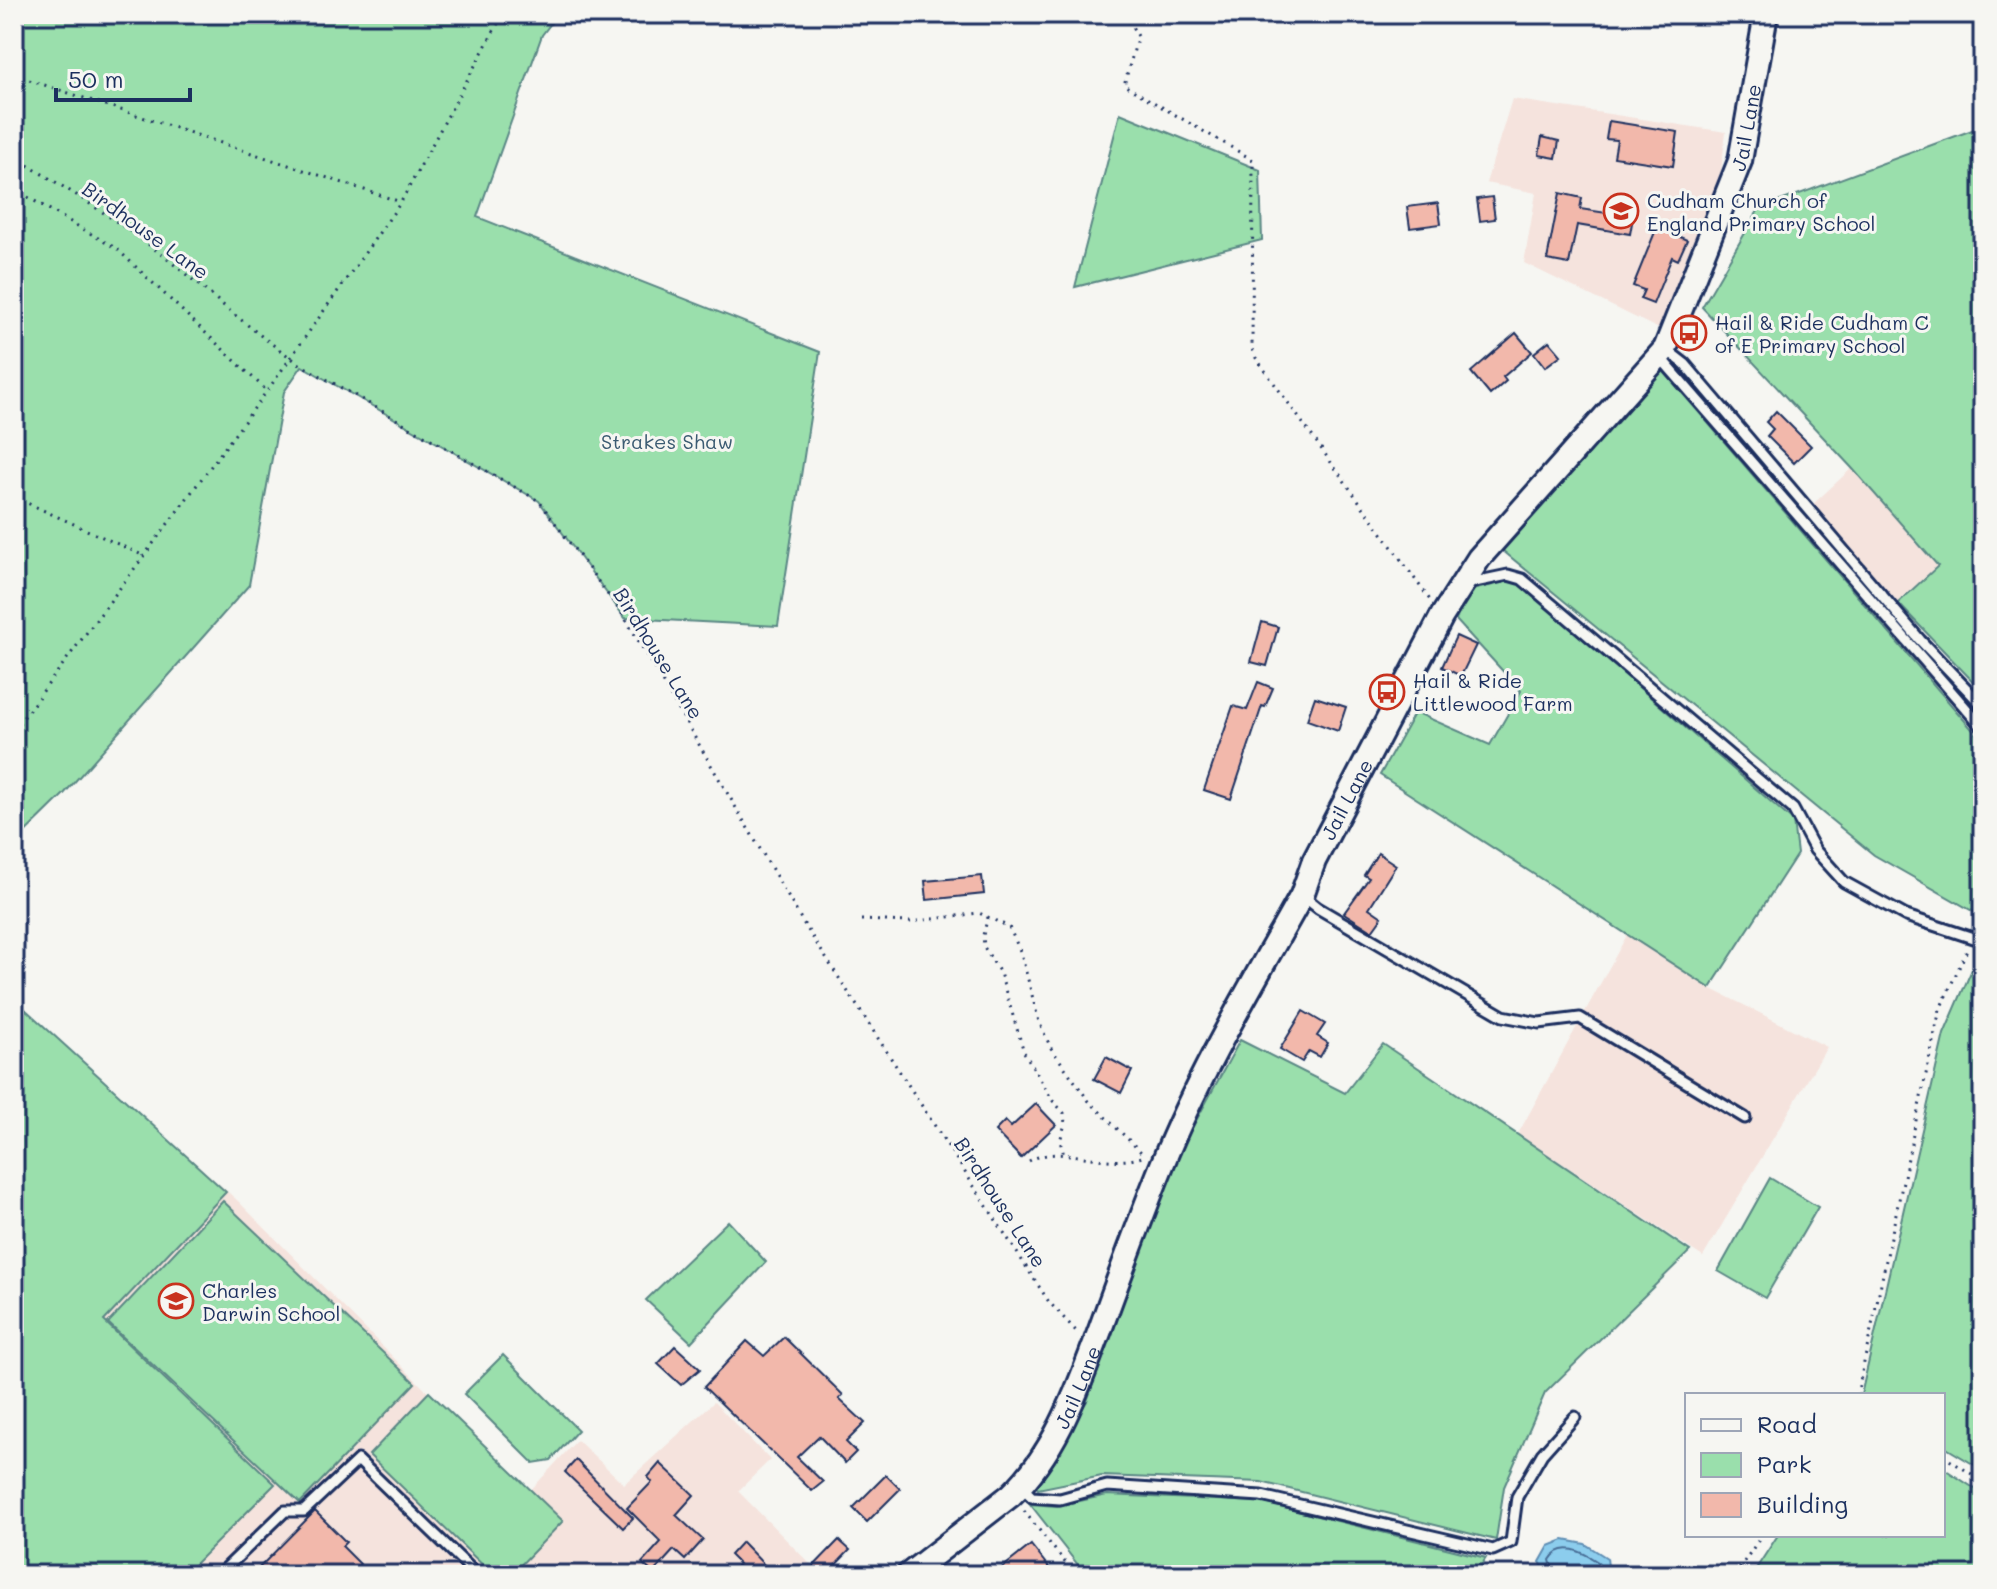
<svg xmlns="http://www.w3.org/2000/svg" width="1997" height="1589" viewBox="0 0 1997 1589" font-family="Mali,sans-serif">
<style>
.built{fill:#f5e3dd}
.green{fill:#9adfac;stroke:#5a8785;stroke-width:2}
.water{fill:#8ccded;stroke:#5f8eb4;stroke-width:2}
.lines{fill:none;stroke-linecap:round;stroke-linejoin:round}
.shore{stroke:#486e97;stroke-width:2}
.building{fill:#f2b8ab;stroke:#1b2f5e;stroke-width:2}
.service-casing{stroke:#1b2f5e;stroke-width:15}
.tertiary-casing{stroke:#1b2f5e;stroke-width:28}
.path{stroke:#1b2f5e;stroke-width:3;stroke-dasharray:2 6;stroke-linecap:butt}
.service{stroke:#f6f6f2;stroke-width:9}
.tertiary{stroke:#f6f6f2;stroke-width:22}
.labels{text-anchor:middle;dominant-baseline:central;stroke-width:6;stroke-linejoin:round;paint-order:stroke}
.street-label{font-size:20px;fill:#1b2f5e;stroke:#f6f6f2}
.poi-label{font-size:20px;fill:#1b2f5e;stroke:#f6f6f2;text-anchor:start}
.park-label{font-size:20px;fill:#3b5b72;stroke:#f6f6f2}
</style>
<rect width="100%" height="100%" fill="#f6f6f2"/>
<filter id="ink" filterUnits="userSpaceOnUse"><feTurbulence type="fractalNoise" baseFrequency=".0125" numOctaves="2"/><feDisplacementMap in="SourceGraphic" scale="16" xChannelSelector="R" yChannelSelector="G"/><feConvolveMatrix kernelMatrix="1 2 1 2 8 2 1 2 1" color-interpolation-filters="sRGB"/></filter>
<g filter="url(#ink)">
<!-- built -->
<g class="built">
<polygon points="1512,99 1726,132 1721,171 1702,230 1663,331 1524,263 1536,193 1486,183"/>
<polygon points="1852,468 1939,567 1898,603 1810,507"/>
<polygon points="1627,935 1710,988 1827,1047 1703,1257 1518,1134"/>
<polygon points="14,1001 238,1201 528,1493 577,1440 624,1484 714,1402 770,1460 738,1491 821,1575 14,1575"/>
</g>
<!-- green -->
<g class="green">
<polygon points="14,14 558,14 542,35 477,217 820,352 778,626 625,618 539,501 302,366 284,392 249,585 63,795 14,843"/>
<polygon points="1120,113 1260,170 1262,240 1075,287"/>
<polygon points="1983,126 1983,692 1898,603 1938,566 1852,468 1702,307 1759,209"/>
<polygon points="1659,366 1977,735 1983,738 1983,897 1976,913 1874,855 1497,546"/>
<polygon points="1509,581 1520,584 1793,821 1797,854 1710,988 1380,775 1415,712 1490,745 1521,691 1456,620 1468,591"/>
<polygon points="1983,944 1983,1470 1943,1446 1943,1395 1861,1395 1944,1034"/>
<polygon points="14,999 226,1192 104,1321 275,1484 184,1575 14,1575"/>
<polygon points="1240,1040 1345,1093 1383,1044 1690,1251 1545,1393 1504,1487 1496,1540 1261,1482 1102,1476 1038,1489 1033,1483 1087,1401 1173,1163"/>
<polygon points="1770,1178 1818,1207 1765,1298 1718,1271"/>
<polygon points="223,1201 415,1383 300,1503 108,1323"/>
<polygon points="728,1221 766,1262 691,1342 646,1300"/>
<polygon points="503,1355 578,1430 551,1460 533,1463 464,1394"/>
<polygon points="429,1392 563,1521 511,1575 493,1575 369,1455"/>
<polygon points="1943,1468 1983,1494 1983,1575 1752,1575 1778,1535 1943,1535"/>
<polygon points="1107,1495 1261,1502 1486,1558 1475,1575 1086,1575 1030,1504 1057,1506"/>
</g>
<!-- water -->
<polygon class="water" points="1564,1540 1585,1544 1607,1558 1609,1575 1548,1575 1540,1562 1549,1546"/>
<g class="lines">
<!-- shore -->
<path class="shore" d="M 1554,1575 L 1550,1560 C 1562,1540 1583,1552 1598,1562 L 1601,1575"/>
</g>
<!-- building -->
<g class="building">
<polygon points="1609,121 1678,132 1673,166 1614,157 1617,140 1606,139"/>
<polygon points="1542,137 1559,141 1556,158 1539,155"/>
<polygon points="1560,193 1582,198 1580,209 1633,217 1630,234 1577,225 1569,264 1547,260"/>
<polygon points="1492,197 1495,219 1480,221 1477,199"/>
<polygon points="1438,203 1441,224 1410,228 1407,207"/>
<polygon points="1657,227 1687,240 1678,260 1672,257 1653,304 1640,299 1644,290 1633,286"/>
<polygon points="1516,333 1532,352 1503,377 1506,381 1490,395 1471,372"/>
<polygon points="1549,341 1561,355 1545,367 1534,353"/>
<polygon points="1776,411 1811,446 1794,463 1767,436 1773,429 1766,422"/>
<polygon points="1262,622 1278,627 1267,666 1251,662"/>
<polygon points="1456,636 1476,645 1461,676 1442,667"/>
<polygon points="1258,682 1273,688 1265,707 1262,706 1231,799 1204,790 1233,706 1247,710"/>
<polygon points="1315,697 1346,707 1338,731 1307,720"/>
<polygon points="1378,853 1396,865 1369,908 1382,917 1372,931 1344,913 1369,878 1364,875"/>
<polygon points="982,876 984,894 927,900 925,881"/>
<polygon points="1303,1011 1325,1024 1317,1036 1328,1043 1320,1057 1309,1051 1302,1062 1280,1049"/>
<polygon points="1106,1057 1132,1071 1121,1093 1094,1079"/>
<polygon points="1036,1104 1056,1125 1021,1158 995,1131 1005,1121 1011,1127"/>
<polygon points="784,1337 843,1395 839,1399 865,1423 846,1442 856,1452 845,1463 819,1436 797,1457 823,1482 812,1491 704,1387 747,1341 764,1356"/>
<polygon points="675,1346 700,1369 681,1385 658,1364"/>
<polygon points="576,1460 633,1518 623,1528 565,1472"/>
<polygon points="660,1463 694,1495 676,1515 703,1540 685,1560 674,1550 653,1573 642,1563 661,1542 627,1508 652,1482 648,1477"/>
<polygon points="886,1475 900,1489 867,1522 853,1508"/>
<polygon points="315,1511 346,1542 342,1546 360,1564 349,1575 252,1575"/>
<polygon points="839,1540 850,1550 826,1575 805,1575"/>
<polygon points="742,1542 774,1575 728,1575 739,1564 730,1555"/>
<polygon points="1031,1545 1050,1569 1043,1575 993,1575"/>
</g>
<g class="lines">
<!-- service casing -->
<g class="service-casing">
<g id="service">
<polyline points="1667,350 1685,364 1920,640 1983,706"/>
<polyline points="1659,356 1983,728"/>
<polyline points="1465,584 1508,575 1522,579 1793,809 1815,850 1844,882 1906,916 1973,938"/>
<polyline points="1303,896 1318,908 1503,1016 1539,1023 1580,1018 1745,1118"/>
<polyline points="1021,1486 1032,1497 1060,1499 1107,1486 1261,1496 1493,1550 1511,1542 1517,1497 1542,1454 1575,1417"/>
<polyline points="219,1575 285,1511 304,1511 358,1460 477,1575"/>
</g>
</g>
<!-- tertiary casing -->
<g class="tertiary-casing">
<g id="tertiary">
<path id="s1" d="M 908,1575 L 1011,1495 C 1057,1451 1078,1388 1100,1330 C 1120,1275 1140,1219 1162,1165 C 1200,1071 1253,983 1302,895 L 1314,861 L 1442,616 L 1479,558 L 1665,349 L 1740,161 L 1766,14"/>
</g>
</g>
<!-- path -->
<g class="path">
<polyline points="1124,14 1138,36 1124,85 1253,160 1252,349 1256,358 1430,600"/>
<polyline points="14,75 401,202"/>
<path d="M 14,157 C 58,183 103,211 144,241 C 197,281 245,327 300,364 L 539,501 L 625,618 L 804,924 L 1049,1302 L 1077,1332"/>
<polyline points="14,189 117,249 267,391"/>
<polyline points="14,497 142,555"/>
<polyline points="14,730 267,391 401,202 503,14"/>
<polyline points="988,917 983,935 984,947 1000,973 1024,1052 1053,1101 1064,1113 1065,1124 1060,1141 1064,1155"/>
<polyline points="861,920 910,922 979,913 1009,927 1021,953 1039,1022 1051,1048 1088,1100 1144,1155"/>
<polyline points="1978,927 1983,916"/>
<path d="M 1029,1161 C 1062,1142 1105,1171 1145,1156"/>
<polyline points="1857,1395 1940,1009 1968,948"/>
<polyline points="1943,1456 1983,1481"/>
<polyline points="1024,1511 1075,1575"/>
<polyline points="1735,1575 1762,1535"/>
</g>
<!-- service -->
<use href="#service" class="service"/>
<!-- tertiary -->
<use href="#tertiary" class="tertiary"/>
</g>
</g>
<!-- icons -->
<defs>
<g id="school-ring" transform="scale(1.8)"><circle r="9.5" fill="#f6f6f2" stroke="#c8321e" stroke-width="1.5"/><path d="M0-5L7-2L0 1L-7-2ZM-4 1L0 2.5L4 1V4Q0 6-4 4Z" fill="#c8321e"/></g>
<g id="bus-ring" transform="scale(1.8)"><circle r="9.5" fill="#f6f6f2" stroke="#c8321e" stroke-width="1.5"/><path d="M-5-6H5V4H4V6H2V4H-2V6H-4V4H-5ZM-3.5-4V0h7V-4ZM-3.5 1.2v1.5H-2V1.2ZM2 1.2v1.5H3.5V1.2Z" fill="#c8321e"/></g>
</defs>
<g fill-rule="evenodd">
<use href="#school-ring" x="1621" y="211"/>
<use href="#bus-ring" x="1689" y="333"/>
<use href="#bus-ring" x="1387" y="692"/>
<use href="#school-ring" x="176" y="1301"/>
</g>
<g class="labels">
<!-- street labels -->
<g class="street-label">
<text stroke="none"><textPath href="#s1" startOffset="1698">Jail Lane</textPath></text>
<text transform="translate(146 230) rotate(36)">Birdhouse Lane</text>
<text transform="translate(659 653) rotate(58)">Birdhouse Lane</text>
<text stroke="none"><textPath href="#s1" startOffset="906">Jail Lane</textPath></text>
<text transform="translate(1001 1202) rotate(57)">Birdhouse Lane</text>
<text stroke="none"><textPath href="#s1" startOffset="258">Jail Lane</textPath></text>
</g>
<!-- poi labels -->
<g class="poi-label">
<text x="1647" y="200">Cudham Church of<tspan x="1647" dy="23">England Primary School</tspan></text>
<text x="1715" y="322">Hail &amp; Ride Cudham C<tspan x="1715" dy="23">of E Primary School</tspan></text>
<text x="1413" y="680">Hail &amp; Ride<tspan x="1413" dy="23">Littlewood Farm</tspan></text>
<text x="202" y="1290">Charles<tspan x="202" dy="23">Darwin School</tspan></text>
</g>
<!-- park labels -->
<g class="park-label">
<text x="667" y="441">Strakes Shaw</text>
</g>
</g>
<!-- margin -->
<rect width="1997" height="1589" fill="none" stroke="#f6f6f2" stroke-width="48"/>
<rect x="24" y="24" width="1949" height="1541" fill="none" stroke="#1b2f5e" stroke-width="3" filter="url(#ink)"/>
<!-- legend -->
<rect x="1685" y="1393" width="260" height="144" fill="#f6f6f2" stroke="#9ea6b7" stroke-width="2"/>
<rect x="1701" y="1419" width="40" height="12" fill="#f6f6f2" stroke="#9ea6b7" stroke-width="2"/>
<text x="1757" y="1433" font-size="24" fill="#1b2f5e">Road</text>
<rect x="1701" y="1453" width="40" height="24" fill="#9adfac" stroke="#9ea6b7" stroke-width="2"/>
<text x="1757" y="1473" font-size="24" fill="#1b2f5e">Park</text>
<rect x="1701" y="1493" width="40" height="24" fill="#f2b8ab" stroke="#9ea6b7" stroke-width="2"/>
<text x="1757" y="1513" font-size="24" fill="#1b2f5e">Building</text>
<!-- scale -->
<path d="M56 88v12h134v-12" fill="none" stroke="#1b2f5e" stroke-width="4"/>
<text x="68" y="88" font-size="24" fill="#1b2f5e" stroke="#f6f6f2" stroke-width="6" paint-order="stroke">50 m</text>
</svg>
